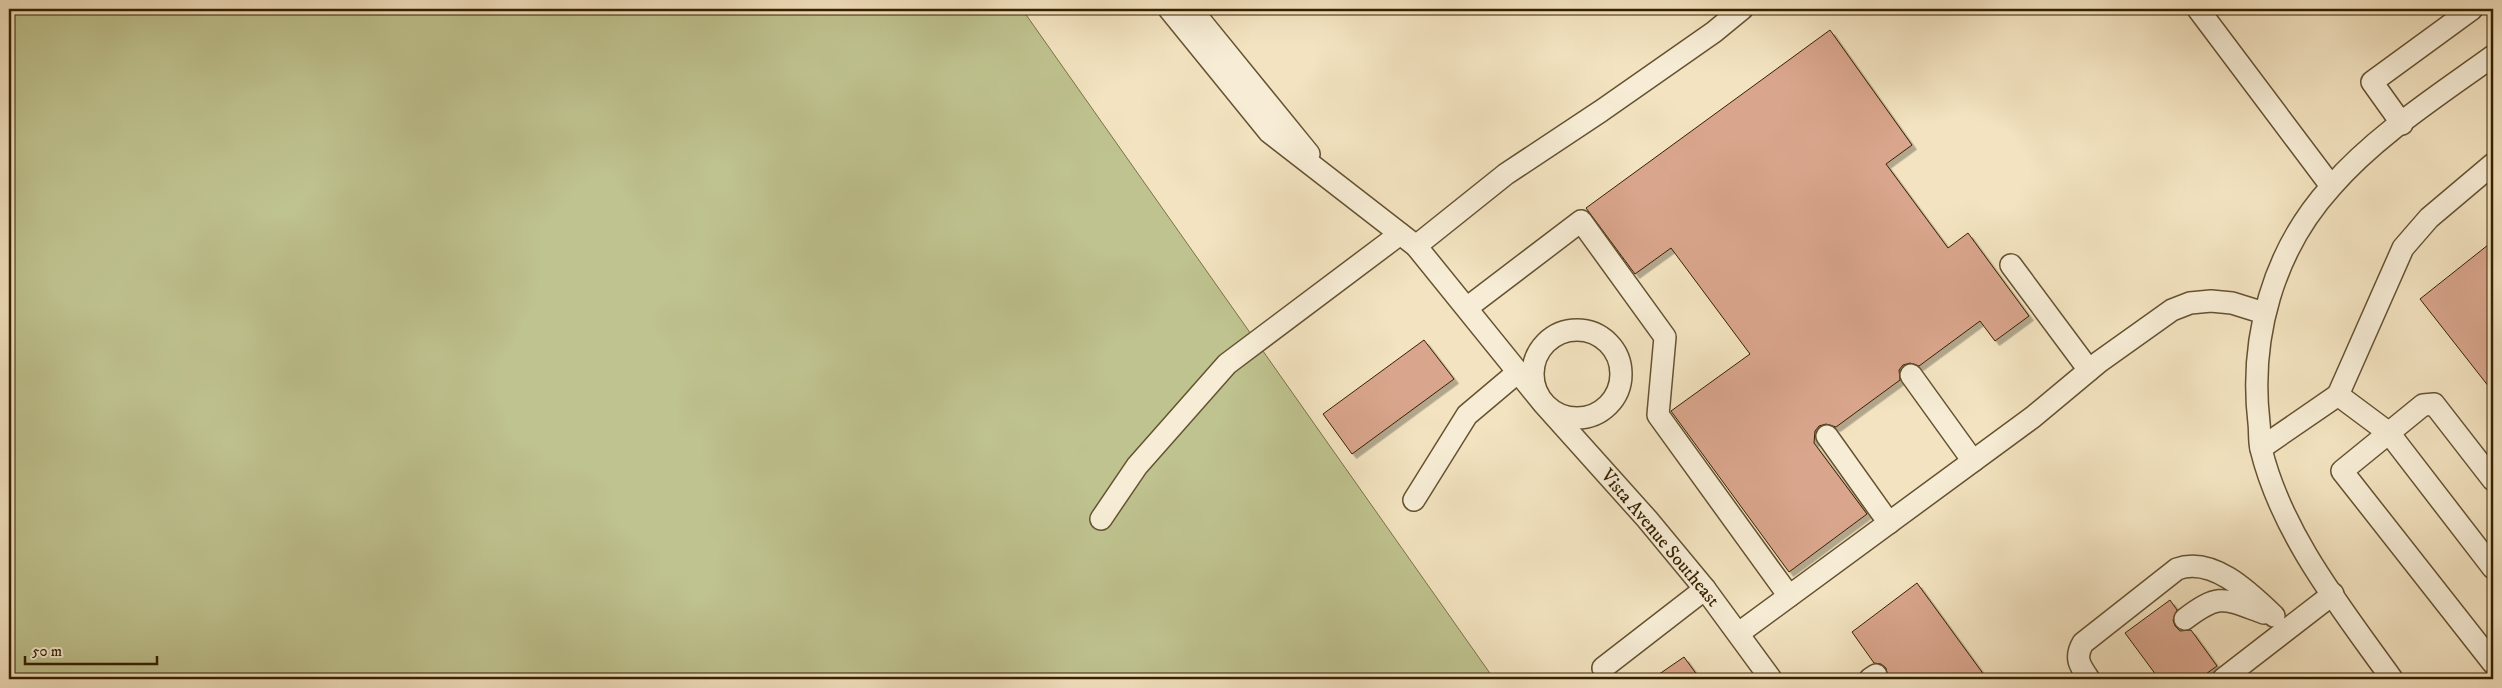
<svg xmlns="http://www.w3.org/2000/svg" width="2502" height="688" viewBox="0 0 2502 688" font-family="'IM FELL DW Pica',serif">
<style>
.green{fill:#bfc38f;stroke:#7a7248}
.building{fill:#d9a58c;stroke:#362100;filter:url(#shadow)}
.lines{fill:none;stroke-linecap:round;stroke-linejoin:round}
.minor-casing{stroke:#655230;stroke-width:24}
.minor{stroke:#f7edd6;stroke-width:21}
.labels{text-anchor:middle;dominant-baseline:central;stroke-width:4;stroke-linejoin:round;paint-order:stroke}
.street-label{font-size:19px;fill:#362100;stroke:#f7edd6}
</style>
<defs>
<filter id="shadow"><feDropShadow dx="4.5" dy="4.5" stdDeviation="0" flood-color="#0004"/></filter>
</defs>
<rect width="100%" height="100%" fill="#f3e3c0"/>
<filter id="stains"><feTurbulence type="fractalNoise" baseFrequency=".004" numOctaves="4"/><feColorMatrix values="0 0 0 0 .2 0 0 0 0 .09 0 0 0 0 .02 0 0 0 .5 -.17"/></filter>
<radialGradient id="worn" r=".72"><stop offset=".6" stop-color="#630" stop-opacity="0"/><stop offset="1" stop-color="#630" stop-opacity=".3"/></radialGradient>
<!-- green -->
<polygon class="green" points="9,9 1022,9 1494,679 9,679"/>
<!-- building -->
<g class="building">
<polygon points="1830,30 1912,145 1886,164 1948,248 1968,233 2029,316 1995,341 1980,321 1919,366 1910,363 1903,365 1899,370 1900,380 1836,427 1826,424 1819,426 1815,431 1814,443 1867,514 1789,572 1671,411 1750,354 1671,248 1635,274 1586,208"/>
<polygon points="2493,241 2493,392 2420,299"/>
<polygon points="1424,340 1454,379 1352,454 1323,414"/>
<polygon points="1917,583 1987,679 1888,679 1886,668 1881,664 1874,663 1852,632"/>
<polygon points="2170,600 2177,610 2173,620 2175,626 2180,631 2191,630 2217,666 2199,679 2159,679 2125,633"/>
<polygon points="1684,657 1700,679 1652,679"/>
</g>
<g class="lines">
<!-- minor casing -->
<g class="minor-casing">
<g id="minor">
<polyline points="1169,9 1269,132 1416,246 1543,403 1647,519 1705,589 1771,679"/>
<polyline points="1191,9 1309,154"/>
<polyline points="2198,9 2331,186"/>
<polyline points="2402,124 2372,82 2472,9"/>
<polyline points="1416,246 1506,174 1601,111 1714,32 1742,9"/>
<polyline points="2011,265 2089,370"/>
<polyline points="1468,307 1581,221 1665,337 1658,415 1789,596"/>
<circle cx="1577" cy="374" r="44"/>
<polyline points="1911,375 1973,461"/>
<polyline points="2338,395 2403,248 2429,218 2493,164"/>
<polyline points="1827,436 1889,523"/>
<polyline points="2261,448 2338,395 2389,433 2493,568"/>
<polyline points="2493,480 2434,404 2423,405 2342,471 2493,663"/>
<polyline points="1414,500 1467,415 1518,372"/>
<polyline points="1101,519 1137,466 1227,364 1400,234"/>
<path d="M 2185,619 C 2220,592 2225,599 2264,613"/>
<polyline points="1739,633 2033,417 2099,362 2172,310 2190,303 2211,301 2232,303 2264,313"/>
<polyline points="1603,668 1705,589"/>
<polyline points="1870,679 1876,675"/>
<path d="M 2089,679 C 2080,666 2074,658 2083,643 L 2177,569 C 2213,556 2250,593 2274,616"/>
<polyline points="2223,679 2333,594"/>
<path d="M 2392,679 C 2342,609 2282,535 2261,449 C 2259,441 2260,431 2259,423 C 2249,338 2273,251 2331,187 C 2375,136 2439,95 2493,56"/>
</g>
</g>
<!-- minor -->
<use href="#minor" class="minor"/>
</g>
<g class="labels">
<!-- street labels -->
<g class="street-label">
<text transform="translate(1660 538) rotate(50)">Vista Avenue Southeast</text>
</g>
</g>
<!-- margin -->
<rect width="2502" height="688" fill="none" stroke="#f3e3c0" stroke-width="30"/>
<rect x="10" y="10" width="2482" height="668" fill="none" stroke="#362100" stroke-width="2.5"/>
<rect x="15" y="15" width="2472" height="658" fill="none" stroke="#362100"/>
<!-- scale -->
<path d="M25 656v8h132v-8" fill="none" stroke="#362100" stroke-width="2.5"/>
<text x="32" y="656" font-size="15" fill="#362100" stroke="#f7edd6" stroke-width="4" paint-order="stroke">50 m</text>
<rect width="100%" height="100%" filter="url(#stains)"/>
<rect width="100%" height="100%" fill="url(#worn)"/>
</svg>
